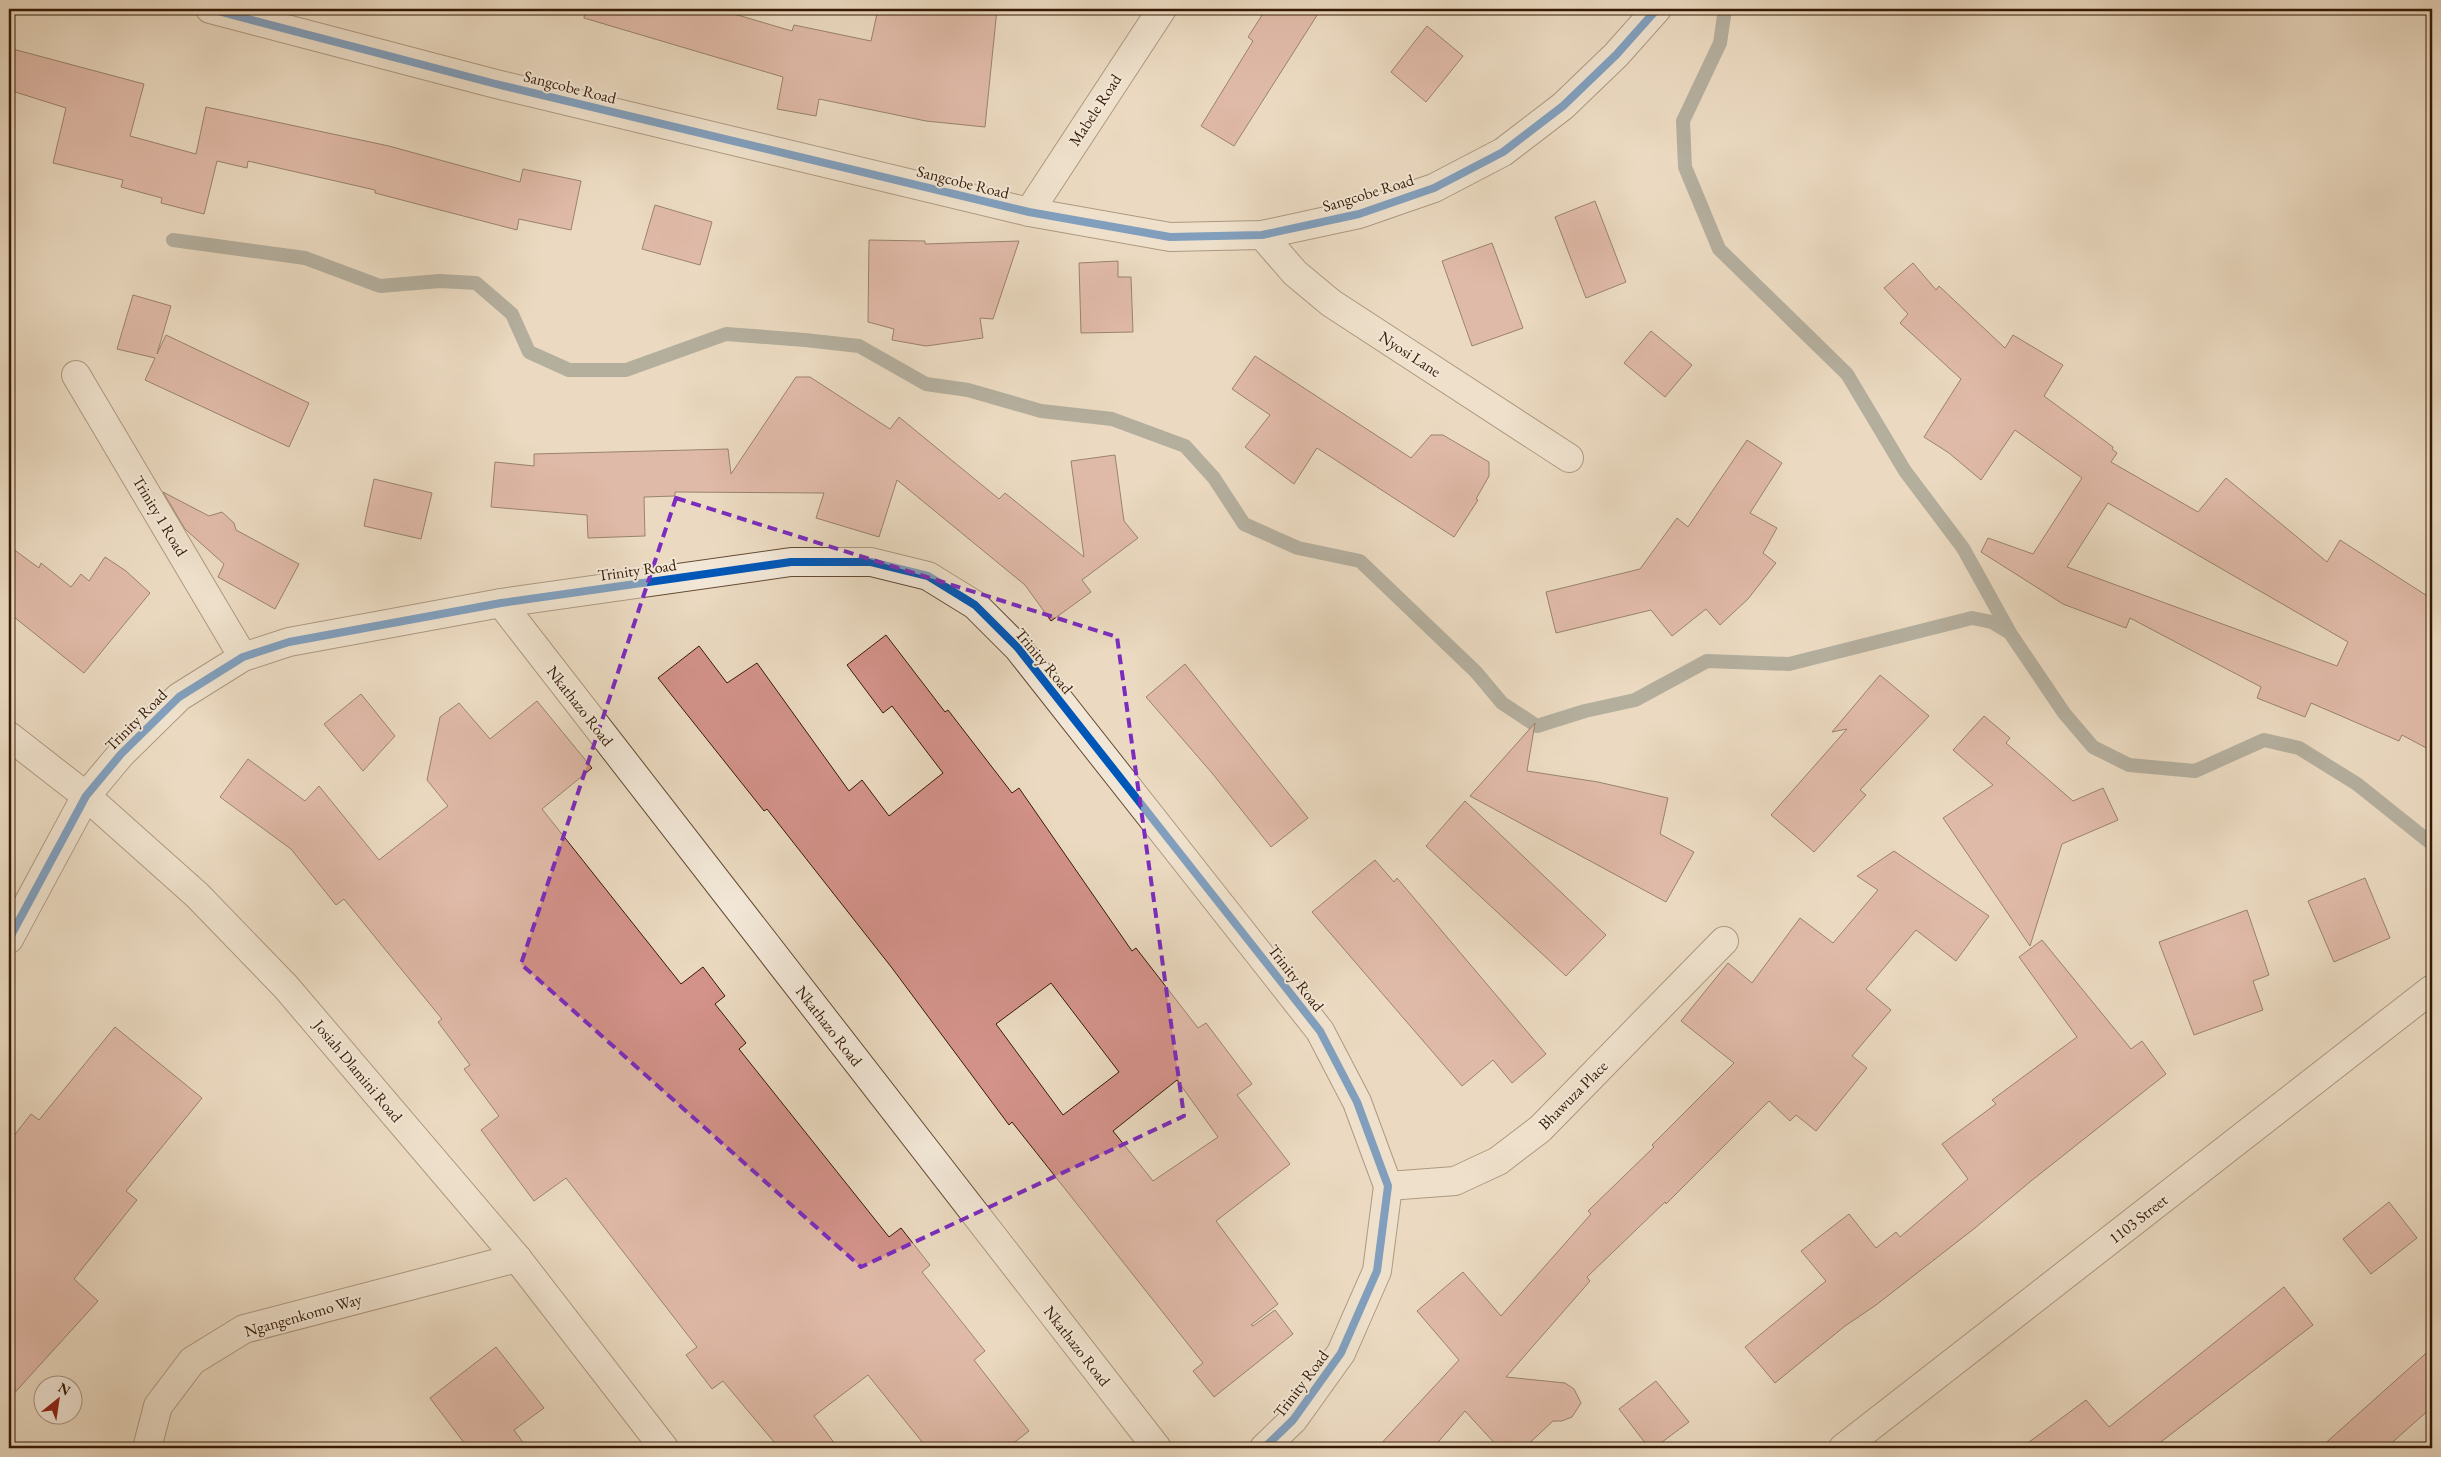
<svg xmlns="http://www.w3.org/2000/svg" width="2441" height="1457" viewBox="0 0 2441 1457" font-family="'EB Garamond',serif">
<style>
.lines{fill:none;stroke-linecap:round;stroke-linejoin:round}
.stream{stroke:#727971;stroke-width:14}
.building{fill:#d3928a;stroke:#361a04;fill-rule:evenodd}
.minor-casing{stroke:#634a33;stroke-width:30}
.tertiary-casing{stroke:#634a33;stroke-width:30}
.minor{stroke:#f2e7d7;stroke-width:28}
.tertiary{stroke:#f2e7d7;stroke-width:28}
.cycleway-casing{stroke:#f2e7d7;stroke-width:11}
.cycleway{stroke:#0057b8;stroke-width:8}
.marked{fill:none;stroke:#7b2cbf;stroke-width:4;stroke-dasharray:10 6;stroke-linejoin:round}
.labels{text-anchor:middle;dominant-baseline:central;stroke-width:4;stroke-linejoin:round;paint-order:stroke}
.street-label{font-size:16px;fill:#361a04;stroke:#f2e7d7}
</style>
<rect width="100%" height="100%" fill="#ebdac1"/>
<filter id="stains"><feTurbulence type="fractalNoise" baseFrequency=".004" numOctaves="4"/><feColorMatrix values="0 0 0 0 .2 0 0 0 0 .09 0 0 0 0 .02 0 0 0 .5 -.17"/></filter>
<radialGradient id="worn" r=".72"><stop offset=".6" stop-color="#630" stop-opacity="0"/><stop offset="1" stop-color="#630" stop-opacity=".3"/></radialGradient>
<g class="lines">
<!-- stream -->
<g class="stream">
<polyline points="1725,9 1720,43 1683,121 1685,167 1719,249 1847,374 1905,471 1963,548 2009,631"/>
<polyline points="173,240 305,258 380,286 440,281 476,283 512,314 529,352 569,370 626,370 726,334 805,340 859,346 926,384 968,390 1041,411 1112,419 1185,446 1214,478 1244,524 1298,548 1360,561 1476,672 1502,703 1537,726 1585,711 1635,700 1707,661 1789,664 1972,618 1992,622 2010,633 2064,713 2093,747 2129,765 2195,771 2264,740 2299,748 2357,784 2432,844"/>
</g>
</g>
<!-- building -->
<g class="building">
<polygon points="585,9 717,9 792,31 794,25 871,41 878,9 997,9 985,127 926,121 819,99 816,116 777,109 783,77 584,18"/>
<polygon points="1266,9 1321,9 1234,146 1201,126 1253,41 1248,37"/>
<polygon points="1427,26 1463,56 1426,102 1391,72"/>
<polygon points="9,48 144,84 130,136 196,154 206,107 389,146 520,182 523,169 581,181 571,230 519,219 517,230 375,193 375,190 248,161 247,168 217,161 204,214 161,203 162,198 121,187 123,180 53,163 66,108 9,90"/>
<polygon points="1595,201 1626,282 1586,298 1555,217"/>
<polygon points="655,205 712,222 700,265 642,249"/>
<polygon points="869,240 925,241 925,244 1019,241 993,319 980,318 983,338 926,346 892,340 894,329 868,322"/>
<polygon points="1492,243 1523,328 1472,346 1442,261"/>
<polygon points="1118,261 1118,277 1131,277 1133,332 1081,333 1079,263"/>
<path d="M 1913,263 L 1936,290 L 1939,286 L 2005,348 L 2013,335 L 2063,365 L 2044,396 L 2113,447 L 2112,449 L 2117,453 L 2111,462 L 2198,512 L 2226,478 L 2327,562 L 2340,540 L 2432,599 L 2432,751 L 2402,735 L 2399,741 L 2311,703 L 2305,717 L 2257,698 L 2261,687 L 2130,618 L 2126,628 L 2063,604 L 1981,552 L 1988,538 L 2033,554 L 2082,478 L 2015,430 L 1981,480 L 1949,453 L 1924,437 L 1961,379 L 1900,323 L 1908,314 L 1884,288 ZM 2108,503 L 2348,642 L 2337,666 L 2067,567 Z"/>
<polygon points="133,295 171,306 157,354 166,335 309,403 289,447 145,380 155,358 117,349"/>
<polygon points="1651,331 1692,365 1665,397 1624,363"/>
<polygon points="1255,356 1411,458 1431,435 1443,435 1489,462 1489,476 1476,499 1478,500 1454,537 1317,448 1294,484 1245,447 1270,415 1232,389"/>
<polygon points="796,377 810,377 890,429 899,417 999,499 1005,493 1084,557 1071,461 1115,455 1124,521 1138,538 1082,580 1091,592 1051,621 1025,585 897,480 879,537 816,518 824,493 675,492 675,496 644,497 645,536 588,538 587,515 491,507 495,462 534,466 534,454 728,449 731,474"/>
<polygon points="1747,440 1782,463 1750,513 1777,528 1763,553 1776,563 1748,599 1720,625 1706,609 1672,636 1651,610 1556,633 1546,592 1640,569 1677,518 1688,527"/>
<polygon points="374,479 432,493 421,539 364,526"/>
<polygon points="163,492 209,516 222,512 234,523 236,530 299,564 275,609 218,577 224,564 185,529"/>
<polygon points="9,546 39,568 41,563 71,587 81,574 89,581 105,557 126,571 150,593 84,673 9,613"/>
<path d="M 886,635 L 945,712 L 948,710 L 1012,793 L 1019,788 L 1132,951 L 1136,948 L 1198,1028 L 1206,1023 L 1252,1084 L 1237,1095 L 1290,1164 L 1216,1221 L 1278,1304 L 1251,1325 L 1253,1326 L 1275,1310 L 1293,1334 L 1214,1397 L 1193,1371 L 1203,1363 L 1012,1122 L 1009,1125 L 892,968 L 767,809 L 764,811 L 658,678 L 699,646 L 727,683 L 757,663 L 849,791 L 862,780 L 889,816 L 943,773 L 892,706 L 883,713 L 847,665 ZM 1051,983 L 1119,1072 L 1063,1115 L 996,1024 ZM 1177,1080 L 1218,1137 L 1153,1181 L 1113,1131 Z"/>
<polygon points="1185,664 1308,818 1271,847 1212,773 1146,697"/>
<polygon points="1880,675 1929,716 1860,790 1866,795 1814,852 1771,815 1847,729 1832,732"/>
<polygon points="361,694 395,736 363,771 324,724"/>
<polygon points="537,701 592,768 542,809 681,984 703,967 725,996 715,1004 746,1043 739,1049 889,1237 901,1228 930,1265 922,1272 985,1351 974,1360 1029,1431 1007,1448 927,1448 868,1375 814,1416 838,1448 779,1448 723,1381 712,1389 686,1355 697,1347 566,1178 534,1201 481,1130 499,1116 464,1069 470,1065 438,1022 442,1019 344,899 336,905 291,849 220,797 248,759 305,801 319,786 379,860 448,806 427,780 440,717 459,703 490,739"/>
<polygon points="1984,716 2010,738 2006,743 2073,801 2103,788 2118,820 2062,844 2030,946 1943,818 1993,785 1953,750"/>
<polygon points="1535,723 1527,771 1598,782 1668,798 1660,834 1694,852 1666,902 1470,796"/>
<polygon points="1465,801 1606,935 1566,976 1426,846"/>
<polygon points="1894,851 1989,916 1956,961 1916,930 1866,989 1891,1010 1852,1056 1867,1068 1816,1131 1796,1115 1790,1121 1769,1101 1666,1204 1665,1202 1587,1277 1590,1281 1506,1377 1565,1383 1574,1389 1581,1403 1572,1417 1562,1421 1553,1421 1524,1448 1499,1448 1465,1411 1433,1448 1377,1448 1459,1360 1417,1311 1463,1272 1501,1316 1591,1214 1588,1211 1654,1147 1652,1145 1734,1063 1681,1021 1728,963 1752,983 1800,918 1833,943 1878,890 1857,876"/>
<polygon points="1375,860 1394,882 1397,878 1546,1054 1512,1083 1493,1060 1462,1086 1312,912"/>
<polygon points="2365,878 2390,938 2334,962 2308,901"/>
<polygon points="2247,910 2269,975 2253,981 2263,1010 2194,1035 2159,942"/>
<polygon points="2042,940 2131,1049 2142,1041 2166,1074 2031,1181 1975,1228 1876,1305 1845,1326 1775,1383 1745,1347 1826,1281 1801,1251 1849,1214 1876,1248 1896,1232 1900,1237 1968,1179 1942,1144 1996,1104 1992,1100 2077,1037 2019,957"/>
<polygon points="115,1027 202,1098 126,1191 137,1200 74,1279 98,1301 9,1399 9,1142 31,1114 39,1120"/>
<polygon points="2389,1202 2417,1238 2371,1274 2343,1239"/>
<polygon points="2284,1287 2313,1325 2153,1448 2021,1448 2086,1400 2109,1427"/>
<polygon points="496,1347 544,1408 514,1430 527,1448 468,1448 430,1398"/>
<polygon points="2432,1348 2432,1407 2386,1448 2320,1448"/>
<polygon points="1656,1381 1689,1422 1654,1448 1649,1448 1619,1409"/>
</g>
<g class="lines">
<!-- minor casing -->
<g class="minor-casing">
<g id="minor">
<polyline points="210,9 496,84 1029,212 1170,237 1262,235 1359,214 1434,188 1503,152 1563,106 1616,55 1657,9"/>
<polyline points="1029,212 1162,9"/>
<polyline points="1262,235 1295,273 1331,303 1569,458"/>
<polyline points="76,375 243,657"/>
<polyline points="501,603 1157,1448"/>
<polyline points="9,736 86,796 197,895 286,987 517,1258 664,1448"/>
<polyline points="9,939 86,796 121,754 179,697 243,657 289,642 501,603 791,562 871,562 928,576 975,605 1018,648 1320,1031 1357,1102 1388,1186 1377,1271 1341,1353 1293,1420 1264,1448"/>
<polyline points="1388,1186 1455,1181 1498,1161 1540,1129 1724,941"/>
<polyline points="147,1448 158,1406 192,1361 244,1329 517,1258"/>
</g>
</g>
<!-- tertiary casing -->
<g class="tertiary-casing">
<polyline id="tertiary" points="1843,1448 2432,989"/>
</g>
<!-- minor -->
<use href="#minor" class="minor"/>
<!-- tertiary -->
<use href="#tertiary" class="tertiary"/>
<!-- cycleway casing -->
<g class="cycleway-casing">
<g id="cycleway">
<polyline points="210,9 496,84 1029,212 1170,237 1262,235 1359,214 1434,188 1503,152 1563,106 1616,55 1657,9"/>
<polyline points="9,939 86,796 121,754 179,697 243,657 289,642 501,603 791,562 871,562 928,576 975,605 1018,648 1320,1031 1357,1102 1388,1186 1377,1271 1341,1353 1293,1420 1264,1448"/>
</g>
</g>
<!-- cycleway -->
<use href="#cycleway" class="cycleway"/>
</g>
<!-- marked area -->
<path d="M0 0H2441V1457H0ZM 676,498 L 1117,637 L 1184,1116 L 861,1267 L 521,964 Z" fill="#ebdac1" fill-opacity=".55" fill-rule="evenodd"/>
<path class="marked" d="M 676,498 L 1117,637 L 1184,1116 L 861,1267 L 521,964 Z"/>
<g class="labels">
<!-- street labels -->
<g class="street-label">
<text transform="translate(570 87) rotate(14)">Sangcobe Road</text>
<text transform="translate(1095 110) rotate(-57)">Mabele Road</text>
<text transform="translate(963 182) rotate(14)">Sangcobe Road</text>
<text transform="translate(1368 193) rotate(-17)">Sangcobe Road</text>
<text transform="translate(1410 354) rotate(33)">Nyosi Lane</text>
<text transform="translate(160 516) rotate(59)">Trinity 1 Road</text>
<text transform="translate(637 570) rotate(-8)">Trinity Road</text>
<text transform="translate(1044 661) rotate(50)">Trinity Road</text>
<text transform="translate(580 706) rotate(52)">Nkathazo Road</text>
<text transform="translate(136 720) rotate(-45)">Trinity Road</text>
<text transform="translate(1296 978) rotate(52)">Trinity Road</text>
<text transform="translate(829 1026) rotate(52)">Nkathazo Road</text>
<text transform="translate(358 1071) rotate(50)">Josiah Dlamini Road</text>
<text transform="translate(1573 1095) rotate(-45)">Bhawuza Place</text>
<text transform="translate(2138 1219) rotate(-38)">1103 Street</text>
<text transform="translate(303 1315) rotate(-16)">Ngangenkomo Way</text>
<text transform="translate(1077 1346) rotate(52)">Nkathazo Road</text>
<text transform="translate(1301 1384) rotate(-53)">Trinity Road</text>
</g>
</g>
<!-- margin -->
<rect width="2441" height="1457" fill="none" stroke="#ebdac1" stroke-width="30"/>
<rect x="10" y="10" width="2421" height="1437" fill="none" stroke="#361a04" stroke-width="2.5"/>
<rect x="15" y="15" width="2411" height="1427" fill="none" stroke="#361a04"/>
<!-- north arrow -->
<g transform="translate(58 1400) rotate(30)"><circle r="24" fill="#f2e7d7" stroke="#a79583"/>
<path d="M0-4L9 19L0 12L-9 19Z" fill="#8f2418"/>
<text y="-8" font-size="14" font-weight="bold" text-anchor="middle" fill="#361a04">N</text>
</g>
<rect width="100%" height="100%" filter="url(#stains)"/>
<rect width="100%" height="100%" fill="url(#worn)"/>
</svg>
